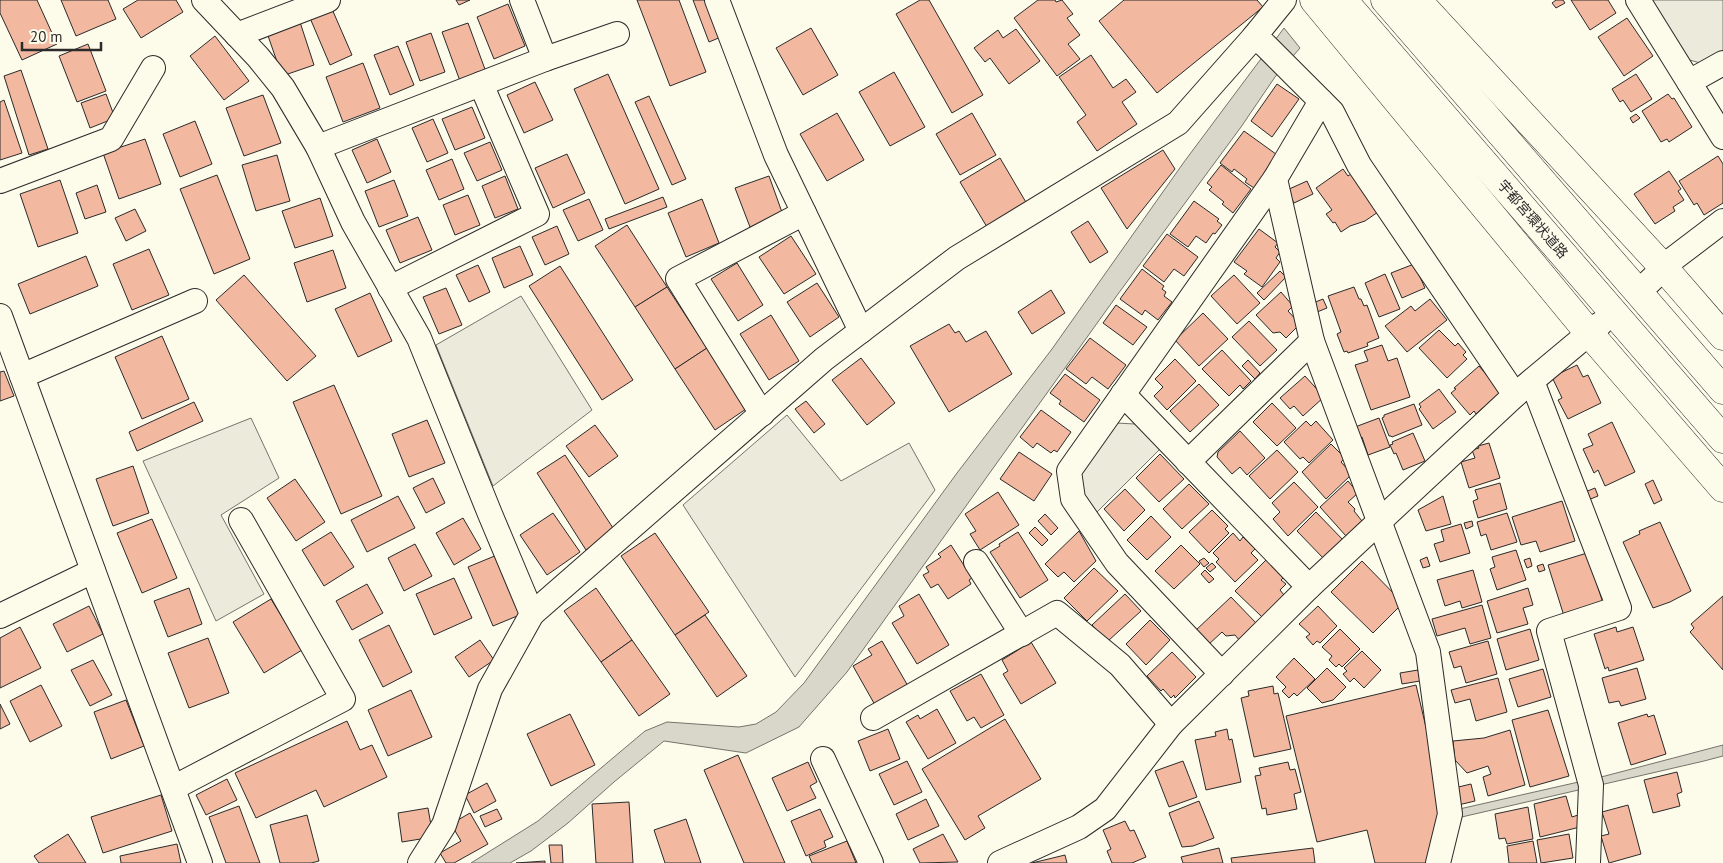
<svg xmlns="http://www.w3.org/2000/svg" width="1723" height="863" viewBox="0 0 1723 863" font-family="'PT Sans','Noto Sans JP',sans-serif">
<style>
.green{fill:#ecebdb;stroke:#74746e}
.water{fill:#d8d7c9;stroke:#74746e}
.building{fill:#f2b8a0;stroke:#2b2b2b}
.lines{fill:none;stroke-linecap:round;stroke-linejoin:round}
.minor-casing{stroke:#2b2b2b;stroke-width:26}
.trunk-casing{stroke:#2b2b2b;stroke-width:29}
.minor{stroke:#fdfbea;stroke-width:24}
.trunk{stroke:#fdfbea;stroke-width:28}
.labels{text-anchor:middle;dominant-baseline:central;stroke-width:4;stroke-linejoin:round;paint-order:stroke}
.street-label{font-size:14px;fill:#2b2b2b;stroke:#fdfbea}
</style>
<rect width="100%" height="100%" fill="#fdfbea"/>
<!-- green -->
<g class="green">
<polygon points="1650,0 1723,0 1723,53 1704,64 1686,59"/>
<polygon points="521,296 592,410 493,486 436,345"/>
<polygon points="787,415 841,481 909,443 935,490 795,677 683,505"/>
<polygon points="251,418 279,478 221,515 264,594 216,621 143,461"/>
<polygon points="1116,423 1135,424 1160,449 1095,514 1081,490 1081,470"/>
</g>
<!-- water -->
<g class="water">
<polygon points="1284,28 1300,48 1275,77 1241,127 1118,294 847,672 799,727 746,753 664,741 614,782 568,823 531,851 510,863 471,863 538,821 645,731 667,722 739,727 756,724 776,712 804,683 957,473 1052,349 1184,162"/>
<polygon points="1723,745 1723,756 1704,761 1453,819 1455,810 1605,776"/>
</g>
<!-- building -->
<g class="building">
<polygon points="0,0 37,0 57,44 22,60 0,13"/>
<polygon points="61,0 108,0 116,19 76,36"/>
<polygon points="138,0 176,0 183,12 141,38 123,9"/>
<polygon points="456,0 470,0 459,5"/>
<polygon points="637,0 679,0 706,72 670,86"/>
<polygon points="693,0 707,0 721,37 709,42"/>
<polygon points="920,0 929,0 983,95 952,113 896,14"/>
<polygon points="1038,0 1055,0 1056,2 1062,0 1073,14 1067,18 1080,35 1068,44 1080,59 1057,76 1014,18"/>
<polygon points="1124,0 1257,0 1263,7 1157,93 1099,21"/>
<polygon points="1556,0 1563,0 1565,3 1556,8 1552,3"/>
<polygon points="1571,0 1608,0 1616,13 1590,30"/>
<polygon points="508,4 525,46 494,59 477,17"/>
<polygon points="332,9 352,55 330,65 310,18"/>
<polygon points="1627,18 1653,56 1624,76 1598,37"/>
<polygon points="299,19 314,65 282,76 266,30"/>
<polygon points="468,23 486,72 460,81 442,32"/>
<polygon points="811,28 838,75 803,95 776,48"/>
<polygon points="1016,29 1040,61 1009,84 990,58 985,62 974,48 998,30 1003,38"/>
<polygon points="431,33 445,72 420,81 406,42"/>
<polygon points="215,36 249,81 224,100 190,56"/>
<polygon points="88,44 106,91 77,102 59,56"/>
<polygon points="398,46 414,85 390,95 374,55"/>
<polygon points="1091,55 1113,88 1126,79 1136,92 1122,102 1137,124 1097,151 1077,122 1086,115 1059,77"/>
<polygon points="363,63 380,108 343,122 326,77"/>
<polygon points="21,70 48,149 29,155 4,76"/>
<polygon points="894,72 925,127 890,146 859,92"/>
<polygon points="608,74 659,189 625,204 574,89"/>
<polygon points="1636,74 1652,99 1631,112 1623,100 1620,102 1612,89"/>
<polygon points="535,82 553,120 524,133 507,95"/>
<polygon points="1277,84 1299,99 1272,137 1251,121"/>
<polygon points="106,94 115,118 90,128 81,103"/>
<polygon points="1668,94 1672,99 1674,98 1692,127 1669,142 1667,139 1661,142 1642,111"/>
<polygon points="263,95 281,143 244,156 226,108"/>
<polygon points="649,96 686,179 672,185 635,102"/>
<polygon points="4,100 22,153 0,160 0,102"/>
<polygon points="472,107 485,138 455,150 442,119"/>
<polygon points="837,113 864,160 827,181 800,134"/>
<polygon points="972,113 996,155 960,175 936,134"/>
<polygon points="1636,114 1640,118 1633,123 1630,118"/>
<polygon points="433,119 448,153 427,162 412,128"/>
<polygon points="195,121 212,164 180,177 163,134"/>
<polygon points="1244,131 1280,157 1257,190 1245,182 1247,179 1234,169 1232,172 1220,163"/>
<polygon points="145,139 161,184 119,199 103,153"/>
<polygon points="377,139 391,172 367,183 352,150"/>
<polygon points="490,142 502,170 477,181 464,153"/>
<polygon points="1163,150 1175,169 1127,229 1101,188"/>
<polygon points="567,154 585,193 553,208 535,168"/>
<polygon points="277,155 290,201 256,211 242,165"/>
<polygon points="1718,156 1723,164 1723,203 1704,215 1697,203 1694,205 1679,181"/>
<polygon points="1000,158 1027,204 987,227 960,182"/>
<polygon points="452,159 464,189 439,200 426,170"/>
<polygon points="1221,165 1251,189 1233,213 1222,204 1224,202 1209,190 1212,187 1207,183"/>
<polygon points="1343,169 1348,176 1351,174 1378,212 1365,221 1350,226 1341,232 1335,222 1333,223 1326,214 1332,210 1316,188"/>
<polygon points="1669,171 1681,189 1678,191 1684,200 1673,207 1675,211 1655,224 1634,194"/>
<polygon points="217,175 250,259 214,274 180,189"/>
<polygon points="505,176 518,209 495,218 482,186"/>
<polygon points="769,176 783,215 750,227 735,188"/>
<polygon points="60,180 78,233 38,247 20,194"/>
<polygon points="394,180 408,216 379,227 365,191"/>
<polygon points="1307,181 1313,194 1294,203 1287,190"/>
<polygon points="97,185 106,212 85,219 76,193"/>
<polygon points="468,195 480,225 455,235 443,205"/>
<polygon points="663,197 667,207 609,229 605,219"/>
<polygon points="320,198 333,236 295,248 282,211"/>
<polygon points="589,199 603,230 578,241 563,210"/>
<polygon points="702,199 719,243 686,257 668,213"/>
<polygon points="1194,201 1219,219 1217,221 1222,225 1215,234 1213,233 1206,243 1196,236 1188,247 1170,234"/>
<polygon points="135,209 146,231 126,241 115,218"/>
<polygon points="418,217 432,250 400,263 386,230"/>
<polygon points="1088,221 1108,252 1090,263 1071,232"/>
<polygon points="627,225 667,287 635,307 595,246"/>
<polygon points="557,226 569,254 545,265 532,237"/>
<polygon points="1259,229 1278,243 1275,247 1280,252 1276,258 1280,262 1262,287 1244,274 1247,271 1234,262"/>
<polygon points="1167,234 1198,257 1184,276 1174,269 1164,282 1143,266"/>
<polygon points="791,236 816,274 784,294 759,257"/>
<polygon points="520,246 533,275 504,288 492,258"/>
<polygon points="149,249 169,295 132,310 113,264"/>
<polygon points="333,250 346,288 307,302 294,263"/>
<polygon points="86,256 98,286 30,314 18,284"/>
<polygon points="737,263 763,305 738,321 711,279"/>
<polygon points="1414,264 1425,288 1402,298 1391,273"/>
<polygon points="478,265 490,292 469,302 456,275"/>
<polygon points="560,266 633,380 602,400 529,286"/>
<polygon points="1142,269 1164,286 1162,289 1166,292 1164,296 1172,302 1158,320 1145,310 1142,315 1120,299"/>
<polygon points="1280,271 1286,277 1264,300 1257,293"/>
<polygon points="1385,274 1400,309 1379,317 1365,283"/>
<polygon points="244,275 316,356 287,381 216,300"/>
<polygon points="1234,275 1260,303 1237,324 1211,296"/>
<polygon points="817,283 839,317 810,337 787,302"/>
<polygon points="667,287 707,348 675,369 635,307"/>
<polygon points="1354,287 1359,299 1361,299 1364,306 1367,305 1379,338 1367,343 1368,346 1348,353 1347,351 1344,352 1337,334 1341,332 1328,296"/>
<polygon points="446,288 462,325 439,334 423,297"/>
<polygon points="1051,290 1065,313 1032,334 1018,312"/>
<polygon points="1281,292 1293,306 1288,311 1300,324 1286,338 1280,332 1273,333 1256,315"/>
<polygon points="370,293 392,341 358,357 335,309"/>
<polygon points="1323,299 1327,308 1317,312 1313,303"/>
<polygon points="1430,299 1447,320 1407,352 1385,326 1411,306 1415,311"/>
<polygon points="1116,305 1147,327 1133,345 1103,323"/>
<polygon points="1203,313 1228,339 1199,366 1175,340"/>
<polygon points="771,315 799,361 769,380 740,334"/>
<polygon points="1249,321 1277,350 1260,366 1232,337"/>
<polygon points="949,324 955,333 959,331 966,342 986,331 1012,374 949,412 910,346"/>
<polygon points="1439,330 1455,346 1458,343 1466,352 1463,355 1467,359 1447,378 1419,348"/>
<polygon points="162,336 189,399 142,419 115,357"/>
<polygon points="1090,338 1126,365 1108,389 1092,377 1086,384 1066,369"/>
<polygon points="1382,345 1388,361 1397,358 1410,397 1371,410 1355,365 1368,361 1364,351"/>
<polygon points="707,348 746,409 715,430 675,369"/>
<polygon points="1222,350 1251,381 1243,389 1240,385 1229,396 1202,369"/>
<polygon points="861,358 895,403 867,425 832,380"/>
<polygon points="1175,359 1196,381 1167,410 1154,396 1163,387 1155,379"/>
<polygon points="1248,360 1260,373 1255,379 1242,366"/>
<polygon points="1577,365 1583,377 1588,375 1601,403 1568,419 1558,400 1562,398 1552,377"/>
<polygon points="1479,366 1501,392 1476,414 1474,411 1470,415 1451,393 1456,389 1454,388"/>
<polygon points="4,371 14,396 0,401 0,372"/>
<polygon points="1065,374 1100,400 1084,422 1059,404 1061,401 1050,393"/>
<polygon points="1305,376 1324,397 1303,416 1294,406 1290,409 1280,398"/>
<polygon points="1199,384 1219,405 1190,432 1170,411"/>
<polygon points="334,385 382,496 341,514 293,402"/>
<polygon points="1439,389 1456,412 1433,429 1419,409 1421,407 1419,404"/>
<polygon points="806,401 825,424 814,433 795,409"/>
<polygon points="194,402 203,421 137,451 129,432"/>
<polygon points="1272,403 1296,428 1277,446 1253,422"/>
<polygon points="1414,404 1422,425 1392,437 1391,436 1389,436 1382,418 1384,417 1384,415"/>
<polygon points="1041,410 1071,432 1057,452 1054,450 1051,453 1037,443 1033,448 1020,437"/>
<polygon points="1379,418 1390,447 1368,455 1362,437 1359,439 1355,427"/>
<polygon points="427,420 445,463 409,477 392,434"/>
<polygon points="1306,421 1311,426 1316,421 1333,440 1309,463 1303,457 1300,459 1284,442"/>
<polygon points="1612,422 1635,472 1605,486 1598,470 1594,473 1583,449 1593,445 1588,434"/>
<polygon points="595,425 618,456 589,477 566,446"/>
<polygon points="1240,431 1265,458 1247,475 1240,467 1232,474 1217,457 1218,452"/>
<polygon points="1413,433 1425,461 1403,470 1396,453 1394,454 1390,445 1393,444 1392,442"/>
<polygon points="1489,443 1500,478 1469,488 1461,462 1475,458 1472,450 1479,448 1478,446"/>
<polygon points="1331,444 1345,458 1341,462 1352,474 1326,499 1302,472"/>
<polygon points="1277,450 1298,472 1270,499 1249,476"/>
<polygon points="1019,452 1052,474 1034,501 1000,479"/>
<polygon points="1160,454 1184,479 1159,502 1136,478"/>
<polygon points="565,455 615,531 586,550 537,473"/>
<polygon points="133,466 149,513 113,526 96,479"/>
<polygon points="433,478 445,503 426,513 413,488"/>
<polygon points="295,479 325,522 296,541 267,498"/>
<polygon points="1653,480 1662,500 1654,504 1645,484"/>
<polygon points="1348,481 1358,493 1348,502 1355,509 1354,511 1362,521 1346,536 1320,507"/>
<polygon points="1294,482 1318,507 1288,536 1273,519 1280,512 1272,503"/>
<polygon points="1500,483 1507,509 1478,518 1473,501 1478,499 1475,490"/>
<polygon points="1189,484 1209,504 1182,529 1163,509"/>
<polygon points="1595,488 1598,496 1588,500 1585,492"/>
<polygon points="1125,489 1145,510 1124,531 1104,509"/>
<polygon points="998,492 1019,525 980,550 970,534 976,531 965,514"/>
<polygon points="398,496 415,528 367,552 351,520"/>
<polygon points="1443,496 1451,524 1426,531 1418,510"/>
<polygon points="1562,501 1575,541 1540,552 1536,541 1521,545 1512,517"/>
<polygon points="1212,510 1228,526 1225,529 1229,533 1209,553 1189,532"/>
<polygon points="1316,512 1344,541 1325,560 1297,531"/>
<polygon points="553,513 580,552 547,575 520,535"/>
<polygon points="1507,513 1517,542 1491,550 1486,534 1481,536 1477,522"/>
<polygon points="1045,514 1058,528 1051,535 1038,521"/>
<polygon points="1151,516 1171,537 1147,560 1127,540"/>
<polygon points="463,518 481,549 454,565 436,533"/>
<polygon points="152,519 177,578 142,593 117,533"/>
<polygon points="1472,521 1473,526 1466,529 1464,523"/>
<polygon points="1660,522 1691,591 1670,602 1653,608 1623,542 1640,534 1639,531"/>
<polygon points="1461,524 1470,553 1440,562 1434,544 1444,541 1441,530"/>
<polygon points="1035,527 1048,540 1042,546 1029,533"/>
<polygon points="1079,531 1096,561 1074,582 1064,572 1058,577 1045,564"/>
<polygon points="331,532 354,567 324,586 302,550"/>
<polygon points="1018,532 1048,580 1020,598 990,552 1000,546 999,544"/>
<polygon points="655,533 709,612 675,635 621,556"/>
<polygon points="1233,533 1240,541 1243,537 1255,549 1251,553 1258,560 1235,582 1216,562 1219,559 1213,553"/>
<polygon points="415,544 432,576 404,591 388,558"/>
<polygon points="951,545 972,578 969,580 971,584 948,599 938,584 931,588 923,575 929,572 926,567 941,557 938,554"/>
<polygon points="1181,545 1200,564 1174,589 1155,571"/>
<polygon points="1516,550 1526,580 1497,590 1490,569 1495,567 1492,557"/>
<polygon points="1587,553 1603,603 1564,616 1548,565"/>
<polygon points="497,555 522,614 493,626 468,567"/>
<polygon points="1427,557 1430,566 1423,568 1420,560"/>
<polygon points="1204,558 1209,563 1204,567 1199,561"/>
<polygon points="1530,558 1532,566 1527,568 1524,560"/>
<polygon points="1267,559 1285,576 1281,580 1286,584 1280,590 1284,595 1262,617 1235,591"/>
<polygon points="1362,561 1403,603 1373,633 1331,592"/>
<polygon points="1212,563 1216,567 1210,572 1206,568"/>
<polygon points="1543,564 1545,570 1539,572 1537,566"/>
<polygon points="1094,568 1118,591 1087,621 1064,598"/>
<polygon points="1205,570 1214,579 1209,583 1201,574"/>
<polygon points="1473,570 1482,602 1462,608 1460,601 1445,606 1437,580"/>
<polygon points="454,578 472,618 434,635 416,594"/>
<polygon points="367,584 383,613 352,630 336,601"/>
<polygon points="189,588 202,624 168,637 154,601"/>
<polygon points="596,588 632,640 601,662 564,611"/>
<polygon points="1528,588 1533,605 1523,608 1528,624 1497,633 1487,601"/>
<polygon points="919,594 949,645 917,664 892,623 904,616 899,606"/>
<polygon points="1125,594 1141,611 1108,641 1092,625"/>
<polygon points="1723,596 1723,670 1690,632 1694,628 1691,624"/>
<polygon points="1231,597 1257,624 1240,641 1235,635 1226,636 1222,632 1208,645 1195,631"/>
<polygon points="271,599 302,650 264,673 233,622"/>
<polygon points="1482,605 1491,638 1470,644 1465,628 1437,636 1432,619"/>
<polygon points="89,606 103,634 67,652 53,624"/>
<polygon points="1318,606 1337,626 1320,643 1317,641 1313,645 1306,637 1310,634 1299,624"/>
<polygon points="705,615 747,676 717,697 675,635"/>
<polygon points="1150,620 1170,640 1146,665 1126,644"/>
<polygon points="389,625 412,672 383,687 359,640"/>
<polygon points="20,627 41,668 0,688 0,638"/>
<polygon points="1616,627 1617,632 1633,627 1644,660 1609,671 1608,667 1605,669 1594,634"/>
<polygon points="1340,629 1360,649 1342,667 1339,664 1336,667 1329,660 1332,656 1322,647"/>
<polygon points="1530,629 1539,660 1506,670 1497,639"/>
<polygon points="208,638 229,693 189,708 168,653"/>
<polygon points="480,640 494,660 469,677 455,657"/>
<polygon points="632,640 670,694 639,716 601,662"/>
<polygon points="882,641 908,686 875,705 853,666 872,655 868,649"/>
<polygon points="1488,641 1497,674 1466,683 1461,666 1454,668 1449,652"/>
<polygon points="1031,642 1056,683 1021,704 1003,674 1008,671 1002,660"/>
<polygon points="1362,651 1381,670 1364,688 1354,678 1350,682 1343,674 1347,671 1344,668"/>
<polygon points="1172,652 1196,677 1175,698 1174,695 1171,698 1163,689 1161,691 1147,676"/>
<polygon points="1294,658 1315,679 1297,696 1294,693 1289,698 1282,691 1286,687 1276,677"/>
<polygon points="93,660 112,695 90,706 71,670"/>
<polygon points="1327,668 1346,687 1333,700 1322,703 1307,688"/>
<polygon points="1637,668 1646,699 1621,706 1619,701 1609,703 1602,678"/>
<polygon points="1543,669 1551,697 1518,707 1509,679"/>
<polygon points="1418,670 1420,681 1402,684 1400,673"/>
<polygon points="981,674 1004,715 981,728 974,717 967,721 950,691"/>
<polygon points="1498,678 1507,712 1476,721 1470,699 1455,703 1451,690"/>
<polygon points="41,685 62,726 30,742 10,701"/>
<polygon points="1416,685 1437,774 1443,823 1431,863 1375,863 1367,830 1317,842 1286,716"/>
<polygon points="1273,686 1274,694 1278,693 1291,749 1254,757 1241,698 1249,696 1248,691"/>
<polygon points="411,690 432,737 388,756 368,710"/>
<polygon points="126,700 144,746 111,759 94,712"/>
<polygon points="0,704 10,724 0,729"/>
<polygon points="937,709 956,743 928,759 906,722 918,715 920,719"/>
<polygon points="1548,710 1569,776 1530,787 1512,720"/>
<polygon points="570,714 595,765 551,786 527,734"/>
<polygon points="1647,714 1648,717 1654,715 1666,754 1631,765 1618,723"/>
<polygon points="1005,719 1041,779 978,816 985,828 965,840 922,769"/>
<polygon points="347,721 360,750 372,745 387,777 324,807 316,790 256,818 235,773"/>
<polygon points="888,729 900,759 870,771 858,741"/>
<polygon points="1227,729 1229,740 1232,739 1241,782 1206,790 1195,740 1216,736 1215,732"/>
<polygon points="1510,730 1525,785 1488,796 1483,777 1491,774 1488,766 1467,773 1455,760 1453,741 1484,738"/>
<polygon points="738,755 785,863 744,863 704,770"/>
<polygon points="907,761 922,792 894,805 879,774"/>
<polygon points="1183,761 1197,797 1169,807 1155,771"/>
<polygon points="808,762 817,782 810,786 816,798 787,811 772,778"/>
<polygon points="1288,762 1290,770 1295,769 1301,792 1294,794 1297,809 1267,815 1266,808 1262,809 1255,776 1261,775 1259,768"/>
<polygon points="1677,772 1682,792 1677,794 1680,806 1653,813 1644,780"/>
<polygon points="227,779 237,800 206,815 196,795"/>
<polygon points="487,783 496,801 474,813 465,795"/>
<polygon points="1471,784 1475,801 1454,806 1450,789"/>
<polygon points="161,795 172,831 103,853 91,817"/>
<polygon points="1566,796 1572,817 1578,815 1580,827 1540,837 1534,804"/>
<polygon points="926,799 939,826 908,840 896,814"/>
<polygon points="1199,801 1214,838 1193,846 1182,847 1169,813"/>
<polygon points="629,802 633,863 596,863 592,804"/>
<polygon points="1628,805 1641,854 1609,863 1601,836 1609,834 1602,812"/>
<polygon points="239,806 260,863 226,863 209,817"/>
<polygon points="1528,807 1533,839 1507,844 1505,838 1499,839 1495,814"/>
<polygon points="428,808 433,837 402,842 398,813"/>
<polygon points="497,809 502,819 485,827 480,816"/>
<polygon points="820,809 833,837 824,841 826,847 806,856 791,821"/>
<polygon points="470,813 488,844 454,863 446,863 440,853 461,841 451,824"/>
<polygon points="307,815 319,861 311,863 280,863 270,825"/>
<polygon points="686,819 701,863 665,863 654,830"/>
<polygon points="1125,821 1130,831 1134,830 1146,857 1132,863 1112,863 1107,851 1111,849 1103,830"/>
<polygon points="68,834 86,863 39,863 34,856"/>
<polygon points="943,834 958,862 920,863 913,849"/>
<polygon points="1569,834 1573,858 1541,863 1537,840"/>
<polygon points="847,841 856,863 812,863 809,856"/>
<polygon points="1533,841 1537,863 1509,863 1507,846"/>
<polygon points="177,844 181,863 121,863 120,856"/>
<polygon points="549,845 562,845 563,863 551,863"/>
<polygon points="1219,848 1223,863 1183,863 1181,857"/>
<polygon points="1313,848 1315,863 1232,863 1231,858"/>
<polygon points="1065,855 1067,863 1032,863"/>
<polygon points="545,861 545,863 516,863"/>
</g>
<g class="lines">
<!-- minor casing -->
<g class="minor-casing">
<g id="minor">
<polyline points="204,0 258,57 283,88 318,147 353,222 419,338 490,514 532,614 490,689 444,825 420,863"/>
<polyline points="717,0 776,155 861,331"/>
<polyline points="1284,0 1254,37 1265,45 1321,101 1275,179 1312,341 1428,652 1450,814 1438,863"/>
<polyline points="1638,0 1723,137"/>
<polyline points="237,35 328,0"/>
<polyline points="545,59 617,34"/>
<polyline points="1689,82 1723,63"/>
<polyline points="1321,101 1332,112 1359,165 1515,395"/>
<polyline points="318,147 545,59 522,0"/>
<polyline points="0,181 111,139 153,68"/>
<polyline points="1648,283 1673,259 1723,221"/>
<polyline points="390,288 537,214 481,84"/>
<polyline points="0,316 200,863"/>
<polyline points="22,376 195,301"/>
<polyline points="1532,381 1619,608 1549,631 1591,785 1588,863"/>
<polyline points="1123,394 1309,587"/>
<polyline points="762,414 678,279 804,213"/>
<polyline points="1188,462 1312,341"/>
<polyline points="976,562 1022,634"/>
<polyline points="532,614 824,359 957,258 1178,123 1254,37"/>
<polyline points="0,616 93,571"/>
<polyline points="1222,674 1117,563 1073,499 1069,471 1275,179"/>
<polyline points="873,718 1057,613 1120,665 1171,724"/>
<polyline points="823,759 871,863"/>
<polyline points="173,788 343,699 241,520"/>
<polyline points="1000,863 1079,827 1105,809 1171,724 1309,587 1515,395 1600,324"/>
</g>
</g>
<!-- trunk casing -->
<g class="trunk-casing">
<g id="trunk">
<polyline points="1314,0 1589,333 1723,488"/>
<polyline points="1343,0 1723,439"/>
<polyline points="1385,0 1723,390"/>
<polyline points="1417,0 1664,268 1723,336"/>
</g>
</g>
<!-- minor -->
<use href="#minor" class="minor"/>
<!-- trunk -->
<use href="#trunk" class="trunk"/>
</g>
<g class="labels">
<!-- street labels -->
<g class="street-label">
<text transform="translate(1533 219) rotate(49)">宇都宮環状道路</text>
</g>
</g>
<!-- scale -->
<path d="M22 42v8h79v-8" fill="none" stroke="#2b2b2b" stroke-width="2.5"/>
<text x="30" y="42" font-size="15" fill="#2b2b2b" stroke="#fdfbea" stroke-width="4" paint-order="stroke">20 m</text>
</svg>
